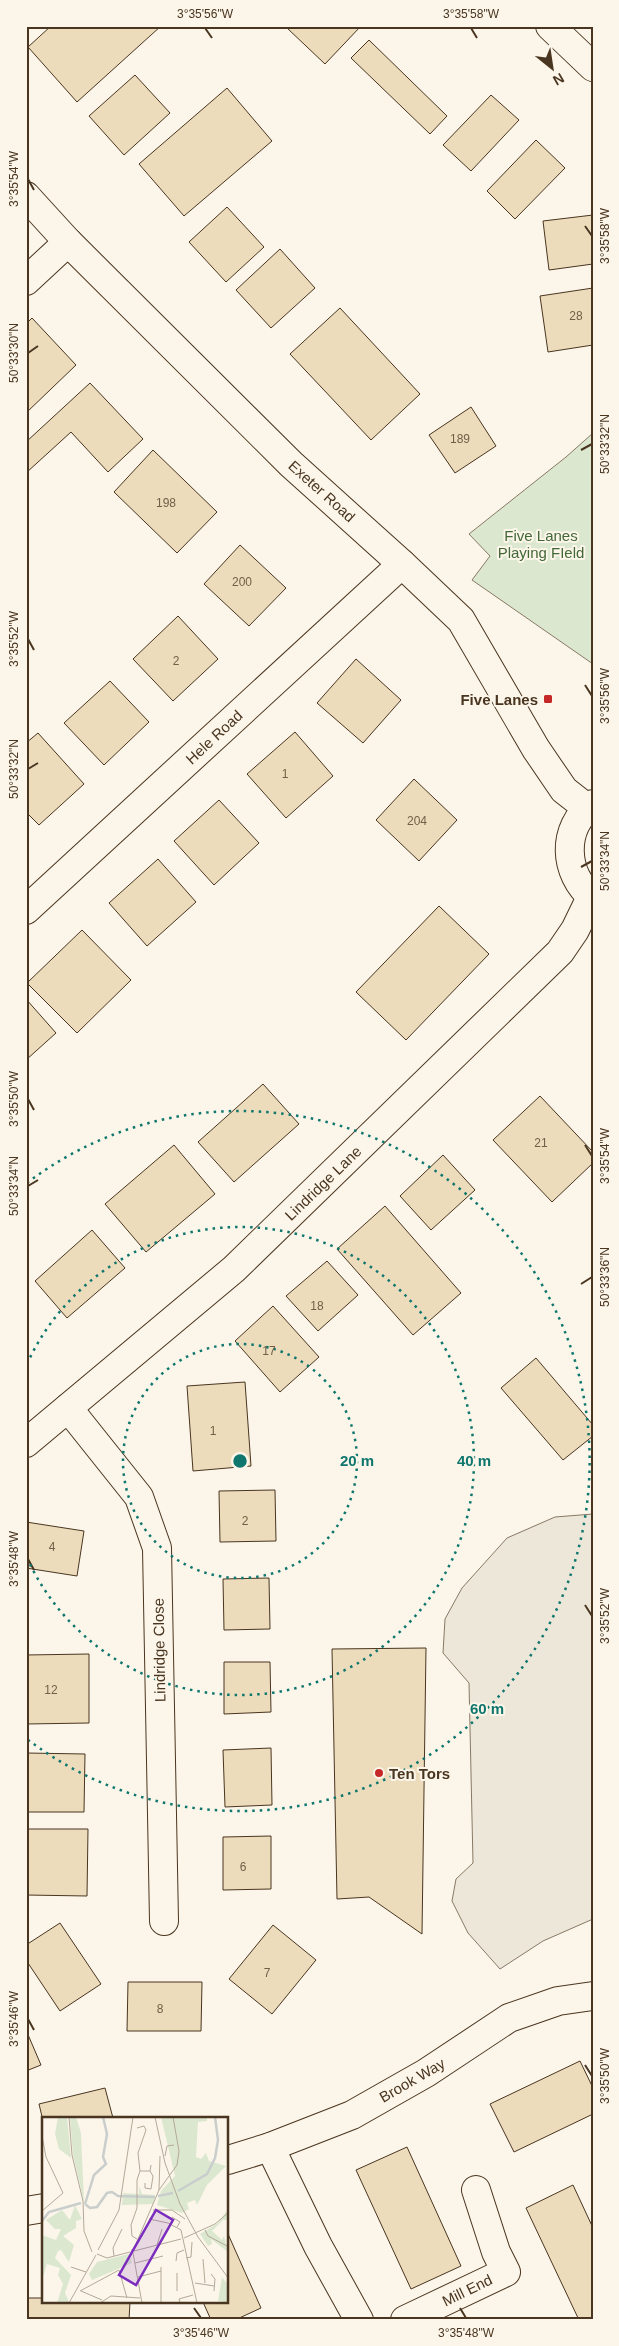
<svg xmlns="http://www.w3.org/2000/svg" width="619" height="2346" viewBox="0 0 619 2346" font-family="Arial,sans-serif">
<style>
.green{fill:#dce7d0;stroke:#887966}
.parking{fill:#ede7d9;stroke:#887966}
.building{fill:#ecdcbc;stroke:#4a3520}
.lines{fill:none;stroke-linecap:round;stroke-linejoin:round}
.minor-casing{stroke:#4a3520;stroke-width:30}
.major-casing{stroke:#4a3520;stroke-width:30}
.minor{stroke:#fbf6e9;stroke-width:28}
.major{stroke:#fbf6e9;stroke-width:28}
.ticks{fill:none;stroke:#4a3520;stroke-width:2}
.ring{fill:none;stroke:#0f766e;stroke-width:2.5;stroke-dasharray:2.5 5}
.poi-dot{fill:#c62828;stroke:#fbf6e9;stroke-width:2}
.labels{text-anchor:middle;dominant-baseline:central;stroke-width:4;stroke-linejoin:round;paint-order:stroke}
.number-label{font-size:12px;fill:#725f47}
.street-label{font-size:15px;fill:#4a3520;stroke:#fbf6e9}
.park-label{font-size:15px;fill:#436837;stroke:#fbf6e9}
.poi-label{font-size:15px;font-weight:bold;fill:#4a3520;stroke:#fbf6e9;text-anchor:end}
.inset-river{fill:none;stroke:#c9cecd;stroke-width:2.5}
.inset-road{fill:none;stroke:#b4a999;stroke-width:1}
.view{fill:#7b2cbf;fill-opacity:0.15;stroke:#7b2cbf;stroke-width:2.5}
.inset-edge{fill:none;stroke:#4a3520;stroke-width:2.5}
.centre{fill:#0f766e;stroke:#fbf6e9;stroke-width:2.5}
.ring-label{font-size:15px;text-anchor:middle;font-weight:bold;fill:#0f766e;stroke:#fbf6e9;stroke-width:4;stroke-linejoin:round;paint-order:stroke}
.neatline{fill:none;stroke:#4a3520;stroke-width:2}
.ticks-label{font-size:12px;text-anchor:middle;fill:#4a3520}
</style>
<rect width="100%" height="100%" fill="#fbf6e9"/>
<!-- green -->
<polygon class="green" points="593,433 593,664 472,580 490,556 469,534 566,457"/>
<!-- parking -->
<polygon class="parking" points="593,1514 593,1919 543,1941 500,1969 468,1933 452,1901 456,1879 473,1863 469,1683 443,1653 445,1619 462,1588 507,1538 555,1517"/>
<!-- building -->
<g class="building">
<polygon points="51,26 161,26 77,102 28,47"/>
<polygon points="289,26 361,26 325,64 287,28"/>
<polygon points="369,40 447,116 430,134 351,58"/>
<polygon points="135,75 170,113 124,155 89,116"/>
<polygon points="227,88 272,141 184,216 139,164"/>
<polygon points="491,95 519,120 471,171 443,145"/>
<polygon points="536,140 565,168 515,219 487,191"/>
<polygon points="227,207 264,247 226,282 189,242"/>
<polygon points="593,215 593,264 549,270 543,221"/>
<polygon points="280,249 315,288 271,328 236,290"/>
<polygon points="593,288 593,345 548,352 540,296"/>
<polygon points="340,308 420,394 371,440 290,354"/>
<polygon points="32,318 76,365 26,413 26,324"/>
<polygon points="90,383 143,439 108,472 71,432 26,473 26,442"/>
<polygon points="471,407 496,446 455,473 429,435"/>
<polygon points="153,450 217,512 177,553 114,492"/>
<polygon points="240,545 286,588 249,626 204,584"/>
<polygon points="178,616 218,659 173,701 133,659"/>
<polygon points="356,659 401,700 363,743 317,703"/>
<polygon points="110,681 149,722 104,765 64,723"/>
<polygon points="295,732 333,776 286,818 247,774"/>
<polygon points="38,733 84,784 39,825 26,812 26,743"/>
<polygon points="414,779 457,820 419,861 376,820"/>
<polygon points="219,800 259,843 214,885 174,841"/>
<polygon points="158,859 196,902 147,946 109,903"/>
<polygon points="439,906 489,954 406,1040 356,992"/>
<polygon points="82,930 131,980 77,1033 27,983"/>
<polygon points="26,999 56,1033 26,1060"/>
<polygon points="263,1084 299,1124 234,1182 198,1142"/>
<polygon points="540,1096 593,1152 593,1163 552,1202 493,1140"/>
<polygon points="174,1145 215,1194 146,1252 105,1204"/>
<polygon points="443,1155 475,1190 431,1230 400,1196"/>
<polygon points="385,1206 461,1293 413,1335 337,1249"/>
<polygon points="92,1230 125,1268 67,1318 35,1281"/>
<polygon points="327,1261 358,1295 318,1331 286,1296"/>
<polygon points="273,1306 319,1357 280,1392 235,1341"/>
<polygon points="536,1358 593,1425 593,1436 563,1460 501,1388"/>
<polygon points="245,1382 251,1466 193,1471 187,1386"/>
<polygon points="275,1490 276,1541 220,1542 219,1491"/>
<polygon points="26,1522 84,1531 77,1576 26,1568"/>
<polygon points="269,1578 270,1629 224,1630 223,1579"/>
<polygon points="426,1648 422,1934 369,1897 337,1899 332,1649"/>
<polygon points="89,1654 89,1723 26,1724 26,1655"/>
<polygon points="224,1662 270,1662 271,1712 224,1714"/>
<polygon points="271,1748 272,1805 225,1807 223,1750"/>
<polygon points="26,1753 85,1754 84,1812 26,1812"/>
<polygon points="26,1829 88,1829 87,1896 26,1895"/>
<polygon points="271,1836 271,1889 223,1890 223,1837"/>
<polygon points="60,1923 101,1984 60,2011 26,1960 26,1945"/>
<polygon points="273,1925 316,1960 272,2014 229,1979"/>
<polygon points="128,1982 202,1982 201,2031 127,2031"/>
<polygon points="26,2030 41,2065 26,2071"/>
<polygon points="580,2061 593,2088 593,2114 514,2152 490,2104"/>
<polygon points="105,2088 113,2118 44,2118 44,2125 39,2104"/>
<polygon points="407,2147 461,2266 411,2289 356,2170"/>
<polygon points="573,2185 593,2228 593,2320 579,2320 526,2208"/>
<polygon points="228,2234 261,2308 235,2320 211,2320 203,2302 228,2302"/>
<polygon points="26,2298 44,2298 44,2302 130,2302 129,2320 26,2320"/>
</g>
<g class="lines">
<!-- minor casing -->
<g class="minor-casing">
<g id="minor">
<polyline points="550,26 593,67"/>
<polyline points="26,281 68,242"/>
<polyline points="26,910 402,564"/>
<polyline points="68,1408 139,1497 157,1548 164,1921"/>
<polyline points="26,1443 234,1269 560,952 575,930 591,897"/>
<polyline points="270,2147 318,2246 359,2320"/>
<polyline points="228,2160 270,2147 352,2115 426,2073 509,2018 558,2001 593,1996"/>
<polyline points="26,2211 44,2208"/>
<polyline points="405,2320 506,2272 496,2252 476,2190"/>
</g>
</g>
<!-- major casing -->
<g class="major-casing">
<g id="major">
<polyline points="26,196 68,242 291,464 402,564 461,620 536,749 564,790 587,808"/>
<path d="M 593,804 C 561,828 563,873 593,898"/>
</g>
</g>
<!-- minor -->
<use href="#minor" class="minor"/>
<!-- major -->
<use href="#major" class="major"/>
</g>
<!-- ticks -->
<path class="ticks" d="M 205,28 L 212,38M 471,28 L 477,38M 28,179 L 34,190M 585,226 L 592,236M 28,353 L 38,346M 581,450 L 592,444M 28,639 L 34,650M 585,685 L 592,696M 28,769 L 38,763M 581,867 L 592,861M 28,1099 L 34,1110M 585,1145 L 592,1156M 28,1186 L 38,1180M 581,1284 L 592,1277M 28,1559 L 34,1570M 585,1605 L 592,1616M 28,2019 L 34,2030M 585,2065 L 592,2076M 194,2308 L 201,2318M 460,2308 L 466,2318"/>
<!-- distance rings -->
<g class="ring">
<circle cx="240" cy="1461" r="117"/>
<path d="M27 1364A234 234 0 1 1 27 1558"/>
<path d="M27 1183A350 350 0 1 1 27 1739"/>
</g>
<!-- markers -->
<g class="poi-dot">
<rect x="543" y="694" width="10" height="10" rx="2.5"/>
<circle cx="379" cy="1773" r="5"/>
</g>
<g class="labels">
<!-- number labels -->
<g class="number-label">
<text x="576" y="316">28</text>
<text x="460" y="439">189</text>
<text x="166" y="503">198</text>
<text x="242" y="582">200</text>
<text x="176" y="661">2</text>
<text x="285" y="774">1</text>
<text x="417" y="821">204</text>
<text x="541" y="1143">21</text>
<text x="317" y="1306">18</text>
<text x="269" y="1351">17</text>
<text x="213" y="1431">1</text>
<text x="245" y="1521">2</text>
<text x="52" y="1547">4</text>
<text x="51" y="1690">12</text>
<text x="243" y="1867">6</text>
<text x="267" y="1973">7</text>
<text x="160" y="2009">8</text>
</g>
<!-- street labels -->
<g class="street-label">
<text transform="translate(322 491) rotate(42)">Exeter Road</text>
<text transform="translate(214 737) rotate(-43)">Hele Road</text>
<text transform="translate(323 1183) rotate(-44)">Lindridge Lane</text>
<text transform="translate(159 1650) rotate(-91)">Lindridge Close</text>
<text transform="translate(412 2080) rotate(-30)">Brook Way</text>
<text transform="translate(467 2290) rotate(-26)">Mill End</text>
</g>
<!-- park labels -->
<g class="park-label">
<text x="541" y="535">Five Lanes<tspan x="541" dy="17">Playing FIeld</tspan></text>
</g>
<!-- poi labels -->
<g class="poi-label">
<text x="538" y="699">Five Lanes</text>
<text x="389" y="1773" text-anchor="start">Ten Tors</text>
</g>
</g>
<!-- overview -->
<g transform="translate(42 2117)">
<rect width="186" height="186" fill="#fbf6e9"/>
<path d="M 16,0 L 25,0 L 29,41 L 17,32 L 13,17 ZM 28,0 L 34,0 L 39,16 L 42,85 L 31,38 ZM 119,0 L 165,0 L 165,4 L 156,5 L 154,40 L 159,42 L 164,36 L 167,44 L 184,49 L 165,68 L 155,88 L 153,83 L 145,86 L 147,92 L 140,96 L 115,88 L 119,74 L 133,59 ZM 97,69 L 100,77 L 113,78 L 111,87 L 80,88 L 81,76 L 97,77 ZM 33,88 L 40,102 L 34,104 L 34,111 L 21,119 L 32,128 L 27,145 L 19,133 L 16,134 L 13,141 L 29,158 L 23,176 L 27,185 L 15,186 L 21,167 L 16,158 L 18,151 L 5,147 L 0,163 L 0,118 L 14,123 L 19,112 L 13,112 L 4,103 L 20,93 L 28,103 ZM 186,92 L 186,103 L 181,103 L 170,114 L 180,123 L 182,119 L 186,135 L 169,122 L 170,127 L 166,129 L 158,117 L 176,106 ZM 87,137 L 90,146 L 50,163 L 47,157 L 55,145 ZM 180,160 L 186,168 L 186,186 L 176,184 Z" fill="#dce7d0"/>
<path class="inset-river" d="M 136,74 L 165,57 L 173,41 L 176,23 L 173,0M 116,79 L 131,76M 43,87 L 52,58 L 64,47 L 61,40 L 65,17 L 61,0M 43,87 L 48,91 L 55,90 L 65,76 L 70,75 L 76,79 L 113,80M 0,104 L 7,95 L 39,86"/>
<path class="inset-road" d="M 27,0 L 30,38 L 41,84 L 42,114 L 50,135M 113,0 L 123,46 L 138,87 L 156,120 L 187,162M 95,11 L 102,9 L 104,13 L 96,36 L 98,54 L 95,63 L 95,91 L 89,108 L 90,119 L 95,122M 0,19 L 4,40 L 21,76 L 0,94M 123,39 L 125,29 L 132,28M 98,54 L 108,54 L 109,48M 103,66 L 103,71 L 109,72 L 111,59 L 108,54M 117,73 L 118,39M 111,93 L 130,93 L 143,102M 130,100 L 138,105 L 135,110M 107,102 L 126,106 L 139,113 L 155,186M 163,113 L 166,119 L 187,130M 142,121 L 173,107 L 187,95M 115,128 L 120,112M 90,132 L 90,136 L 117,73 L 135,48 L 137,34 L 131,0M 56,133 L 77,93 L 91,0M 92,134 L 139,122M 91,136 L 100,186M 55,137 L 65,141 L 88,135M 72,139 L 71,131 L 80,112M 144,141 L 149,140 L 150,125M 161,142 L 163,166M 134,144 L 135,136 L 142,133M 93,146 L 121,139M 29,150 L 44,155M 135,156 L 135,174M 169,157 L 173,162 L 172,174M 96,160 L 119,154M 153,166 L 172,169M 38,174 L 77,153 L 85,181M 39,174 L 60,183M 27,186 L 54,138M 58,186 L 69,179 L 98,181M 119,186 L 119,150M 138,186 L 137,182 L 151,178"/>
<path class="view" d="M 114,93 L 131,103 L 94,168 L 77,158 Z"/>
<rect width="186" height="186" class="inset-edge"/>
</g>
<circle cx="240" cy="1461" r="8" class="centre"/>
<g class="ring-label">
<text x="357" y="1466">20 m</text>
<text x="474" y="1466">40 m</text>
<text x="487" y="1714">60 m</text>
</g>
<!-- border -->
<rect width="619" height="2346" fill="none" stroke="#fbf6e9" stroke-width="55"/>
<!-- north arrow -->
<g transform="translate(552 68) rotate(150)" stroke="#fbf6e9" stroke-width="4" paint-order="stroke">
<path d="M0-4L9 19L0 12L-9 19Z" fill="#4a3520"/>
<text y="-8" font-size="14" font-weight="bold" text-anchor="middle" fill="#4a3520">N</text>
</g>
<rect x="28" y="28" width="564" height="2290" class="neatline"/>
<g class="ticks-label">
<text x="205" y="18">3°35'56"W</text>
<text x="471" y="18">3°35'58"W</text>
<text transform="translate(14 179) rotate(-90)" y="4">3°35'54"W</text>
<text transform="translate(605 236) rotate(-90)" y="4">3°35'58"W</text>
<text transform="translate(14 353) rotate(-90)" y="4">50°33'30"N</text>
<text transform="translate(605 444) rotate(-90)" y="4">50°33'32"N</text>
<text transform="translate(14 639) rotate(-90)" y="4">3°35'52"W</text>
<text transform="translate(605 696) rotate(-90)" y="4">3°35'56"W</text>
<text transform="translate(14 769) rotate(-90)" y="4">50°33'32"N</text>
<text transform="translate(605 861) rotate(-90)" y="4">50°33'34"N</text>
<text transform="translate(14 1099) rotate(-90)" y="4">3°35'50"W</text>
<text transform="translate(605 1156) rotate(-90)" y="4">3°35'54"W</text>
<text transform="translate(14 1186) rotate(-90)" y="4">50°33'34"N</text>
<text transform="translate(605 1277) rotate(-90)" y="4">50°33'36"N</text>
<text transform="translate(14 1559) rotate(-90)" y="4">3°35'48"W</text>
<text transform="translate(605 1616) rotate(-90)" y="4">3°35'52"W</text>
<text transform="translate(14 2019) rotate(-90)" y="4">3°35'46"W</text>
<text transform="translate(605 2076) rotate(-90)" y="4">3°35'50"W</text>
<text x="201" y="2337">3°35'46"W</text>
<text x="466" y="2337">3°35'48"W</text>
</g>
</svg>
